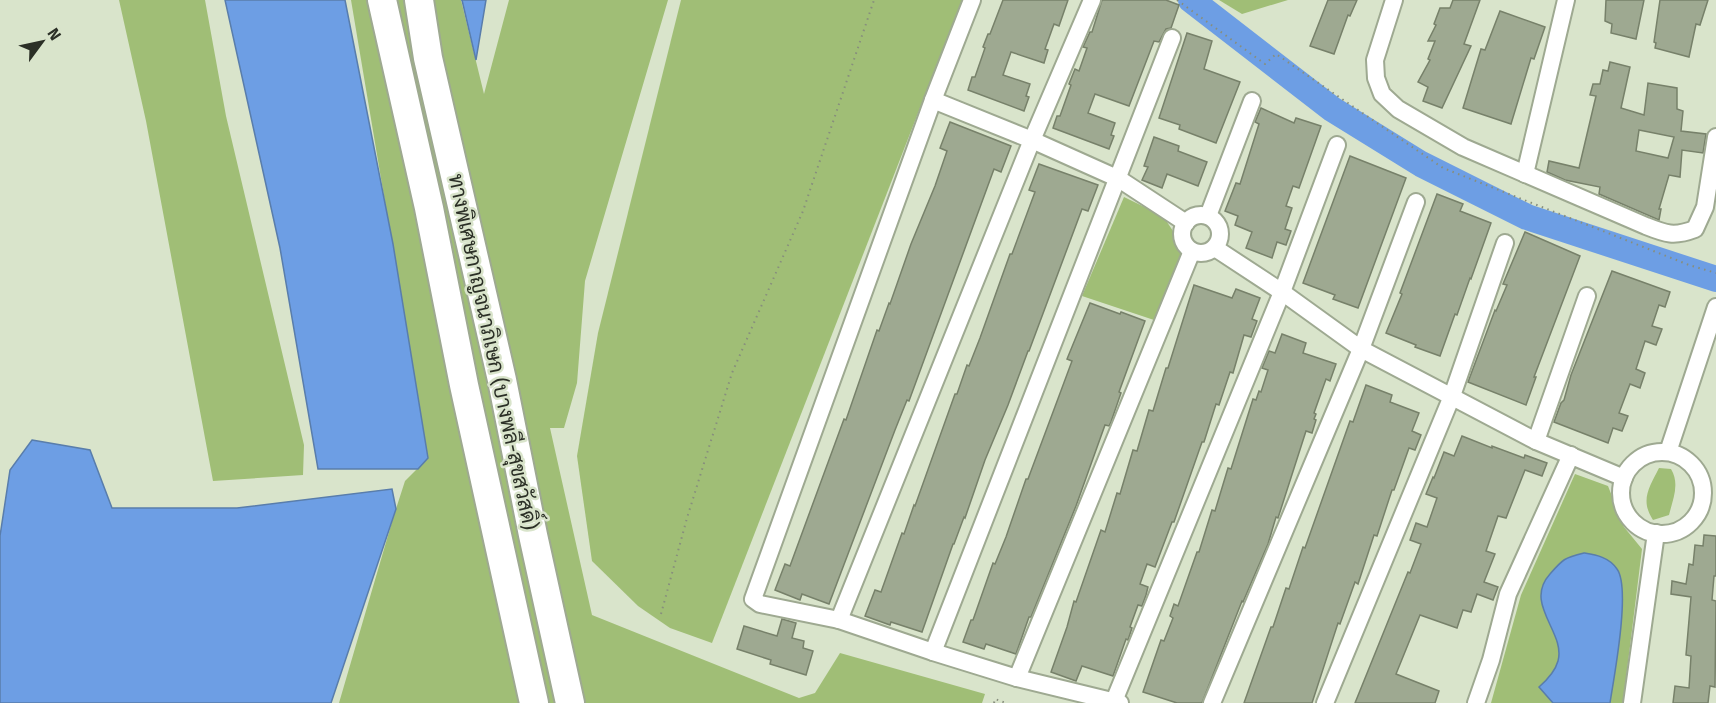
<svg xmlns="http://www.w3.org/2000/svg" width="1716" height="703" viewBox="0 0 1716 703" font-family="'Fira Sans',Sarabun,sans-serif">
<style>
.green{fill:#a0be76}
.water{fill:#6d9ee4;stroke:#597dab;stroke-width:1.5}
.lines{fill:none;stroke-linecap:round;stroke-linejoin:round}
.river{stroke:#6d9ee4;stroke-width:26}
.building{fill:#9ea991;stroke:#77816a;stroke-width:1.5;fill-rule:evenodd}
.street-casing{stroke:#9ea991;stroke-width:20}
.highway-casing{stroke:#9ea991;stroke-width:32}
.path{stroke:#878e7d;stroke-width:2;stroke-dasharray:1.5 4.5;stroke-linecap:butt}
.street{stroke:#fff;stroke-width:16}
.highway{stroke:#fff;stroke-width:28}
.labels{text-anchor:middle;dominant-baseline:central;stroke-width:5;stroke-linejoin:round;paint-order:stroke}
.street-label{font-size:21px;fill:#2b2f26;stroke:#d9e4cb}
</style>
<rect width="100%" height="100%" fill="#d9e4cb"/>
<!-- green -->
<g class="green">
<polygon points="119,0 205,0 226,116 304,445 303,475 213,481 146,121"/>
<polygon points="351,0 461,0 484,94 509,0 668,0 585,281 577,383 564,428 550,428 592,615 799,698 815,693 840,653 985,694 982,703 339,703 394,515 405,481 428,458"/>
<polygon points="681,0 962,0 712,643 670,628 638,606 592,561 577,456 598,333"/>
<polygon points="1219,0 1288,0 1242,14"/>
<polygon points="1124,197 1163,216 1173,231 1181,255 1157,321 1082,296"/>
<path d="M 1659,468 L 1671,469 C 1680,484 1673,499 1669,515 L 1653,520 C 1640,500 1649,488 1659,468 Z"/>
<polygon points="1575,474 1608,486 1624,527 1642,549 1623,703 1491,703 1521,595"/>
</g>
<!-- water -->
<g class="water">
<polygon points="225,0 345,0 393,244 428,458 418,469 318,469 280,248"/>
<polygon points="461,0 486,0 476,60 462,0"/>
<polygon points="32,440 90,450 112,508 237,508 392,489 396,509 331,703 0,703 0,536 10,470"/>
<path d="M 1584,553 C 1596,555 1609,557 1617,569 C 1631,588 1614,677 1610,703 L 1553,703 L 1539,687 C 1547,680 1555,672 1558,661 C 1566,632 1523,604 1550,574 C 1563,559 1564,558 1584,553 Z"/>
</g>
<g class="lines">
<!-- river -->
<polyline class="river" points="1191,0 1332,109 1421,164 1527,217 1716,279"/>
</g>
<!-- building -->
<g class="building">
<polygon points="1003,0 1068,0 1059,26 1054,24 1045,49 1048,50 1044,63 1011,52 1003,75 1030,84 1026,96 1029,97 1024,111 968,90 972,77 975,77 985,48 983,47 988,34 990,34"/>
<polygon points="1102,0 1166,0 1179,5 1171,28 1166,29 1159,42 1154,41 1129,106 1095,94 1088,113 1115,123 1111,135 1114,136 1109,149 1053,128 1057,116 1060,116 1071,85 1069,84 1075,69 1079,71 1087,48 1083,47 1090,32 1092,32"/>
<polygon points="1328,0 1357,0 1350,16 1348,15 1334,54 1310,46"/>
<polygon points="1453,0 1480,0 1464,44 1471,46 1442,108 1423,101 1428,87 1418,82 1430,60 1428,59 1435,41 1428,41 1436,25 1434,24 1440,8 1450,8"/>
<polygon points="1606,0 1644,0 1636,39 1611,33 1612,24 1605,21"/>
<polygon points="1660,0 1708,0 1700,25 1696,24 1689,57 1655,48 1656,43 1654,42"/>
<polygon points="1500,11 1545,27 1534,59 1531,58 1511,124 1463,108 1481,49 1485,50"/>
<polygon points="1187,33 1212,41 1204,69 1240,82 1216,143 1179,129 1180,125 1159,118"/>
<path d="M 1610,62 L 1630,67 L 1621,108 L 1644,115 L 1648,83 L 1677,88 L 1677,109 L 1683,111 L 1681,131 L 1706,134 L 1703,153 L 1682,150 L 1680,177 L 1669,175 L 1659,209 L 1661,209 L 1659,220 L 1599,194 L 1600,187 L 1565,180 L 1547,172 L 1549,161 L 1579,168 L 1596,96 L 1590,95 L 1593,84 L 1600,84 L 1603,70 L 1608,71 ZM 1639,130 L 1674,137 L 1668,158 L 1636,151 Z"/>
<polygon points="1261,108 1294,123 1296,118 1321,126 1299,188 1293,186 1286,206 1292,208 1285,229 1291,231 1286,245 1277,242 1272,258 1246,248 1252,232 1235,225 1238,216 1225,211 1236,183 1240,184 1259,124 1255,122"/>
<polygon points="950,122 1011,146 1001,172 994,169 909,401 907,400 895,430 829,604 802,594 800,600 775,590 785,564 790,566 844,419 846,420 877,330 879,331 889,303 890,304 911,244 935,186 947,151 940,148"/>
<polygon points="1154,137 1179,146 1178,151 1207,162 1198,186 1167,174 1162,188 1142,180 1148,167 1144,166"/>
<polygon points="1350,156 1406,178 1358,308 1333,299 1335,295 1303,283"/>
<polygon points="1039,164 1098,185 1088,211 1082,209 1029,351 1028,351 1008,405 985,460 965,518 964,517 954,544 953,544 922,632 891,622 890,625 865,616 875,590 881,592 902,533 904,534 914,505 915,506 955,394 957,394 967,365 969,366 980,338 1010,254 1012,254 1035,192 1029,190"/>
<polygon points="1437,194 1463,204 1460,211 1491,223 1471,279 1470,278 1457,315 1455,314 1440,356 1415,347 1416,345 1386,333 1402,294 1400,293"/>
<polygon points="1525,232 1580,256 1534,377 1536,377 1526,405 1468,382 1495,310 1496,311 1507,285 1503,284"/>
<polygon points="1612,271 1670,292 1665,307 1659,305 1652,326 1662,329 1656,345 1645,341 1636,369 1645,373 1640,388 1630,384 1619,413 1628,416 1622,431 1613,428 1608,443 1554,422 1561,403 1564,400 1571,375"/>
<polygon points="1194,285 1232,298 1236,289 1260,298 1252,319 1257,321 1251,337 1244,335 1233,373 1230,372 1219,405 1216,404 1204,442 1202,442 1174,522 1172,522 1155,567 1147,564 1140,584 1148,587 1146,595 1142,606 1138,605 1130,627 1132,628 1128,640 1126,639 1113,676 1082,666 1076,681 1051,672 1067,627 1074,601 1076,602 1101,530 1105,532 1117,493 1120,494 1133,450 1137,451 1149,410 1153,411 1166,368 1168,368"/>
<polygon points="1090,303 1120,314 1121,312 1145,321 1119,392 1121,393 1111,422 1109,426 1105,425 1076,506 1031,617 1029,617 1016,654 986,644 984,649 963,642 971,620 973,620 993,563 995,564 1006,537 1026,479 1028,479 1059,396 1072,361 1067,359"/>
<polygon points="1282,334 1306,343 1303,353 1336,364 1330,381 1326,379 1314,413 1316,414 1314,419 1316,420 1312,433 1306,431 1278,518 1276,517 1268,544 1243,602 1242,601 1202,703 1177,703 1143,692 1161,640 1164,641 1173,618 1170,616 1174,604 1178,606 1197,552 1199,552 1212,510 1215,511 1228,468 1231,469 1253,399 1256,400 1259,391 1261,392 1268,370 1262,368 1269,351 1275,353"/>
<polygon points="1366,385 1392,395 1390,402 1419,413 1412,431 1421,435 1415,450 1409,448 1394,490 1392,490 1377,536 1374,535 1358,584 1355,582 1340,624 1338,623 1312,703 1244,703 1271,627 1273,627 1286,588 1289,589 1303,547 1305,548 1350,421 1353,422"/>
<polygon points="1462,436 1492,448 1492,446 1524,458 1525,455 1547,463 1542,476 1525,470 1506,518 1498,516 1486,551 1495,554 1484,582 1498,587 1493,600 1477,594 1471,612 1463,610 1457,628 1420,615 1396,674 1439,691 1435,703 1355,703 1408,572 1410,573 1421,544 1410,540 1416,523 1427,527 1437,498 1426,494 1433,477 1434,478 1444,452 1454,456"/>
<polygon points="1704,535 1716,536 1716,576 1714,576 1712,600 1716,601 1715,687 1710,686 1708,703 1673,703 1675,686 1689,688 1691,656 1686,655 1691,597 1671,594 1672,581 1686,584 1689,564 1693,565 1695,545 1703,546"/>
<polygon points="782,619 796,623 792,638 804,641 803,648 813,651 806,675 770,664 771,660 737,649 744,626 777,636"/>
</g>
<g class="lines">
<!-- street casing -->
<g class="street-casing">
<g id="street">
<polyline points="972,0 933,100 753,599 760,604 839,620 933,652 1017,678 1120,703"/>
<path d="M 1394,0 L 1375,60 L 1376,78 L 1382,94 L 1398,109 L 1463,147 L 1646,226 C 1666,234 1674,237 1695,229 L 1705,207 L 1716,137"/>
<polyline points="933,100 1032,140 1119,179 1186,223"/>
<polyline points="1525,174 1566,0"/>
<circle cx="1201" cy="234" r="19"/>
<polyline points="1208,216 1252,101"/>
<polyline points="1215,248 1282,292 1361,349 1536,441 1624,478"/>
<polyline points="1536,441 1587,296"/>
<polyline points="1668,452 1716,307"/>
<circle cx="1662" cy="493" r="41"/>
<polyline points="839,620 1032,140 1092,0"/>
<polyline points="933,652 1172,38"/>
<polyline points="1017,678 1192,251"/>
<polyline points="1114,701 1282,292 1337,145"/>
<polyline points="1212,703 1361,349 1416,202"/>
<polyline points="1325,703 1452,396 1505,243"/>
<polyline points="1476,703 1491,660 1508,594 1571,455"/>
<polyline points="1632,703 1656,533"/>
</g>
</g>
<!-- highway casing -->
<g class="highway-casing">
<g id="highway">
<polyline points="382,0 429,208 464,385 534,703"/>
<polyline points="419,0 428,58 502,380 533,535 570,703"/>
</g>
</g>
<!-- path -->
<g class="path">
<polyline points="1177,0 1265,64 1276,54 1443,168 1689,265 1716,273"/>
<polyline points="661,614 687,518 732,373 803,211 874,0"/>
<polyline points="994,703 995,699 1006,703"/>
</g>
<!-- street -->
<use href="#street" class="street"/>
<!-- highway -->
<use href="#highway" class="highway"/>
</g>
<g class="labels">
<!-- street labels -->
<g class="street-label">
<text transform="translate(493 352) rotate(78)">ทางพิเศษกาญจนาภิเษก (บางพลี-สุขสวัสดิ์)</text>
</g>
</g>
<!-- north arrow -->
<g transform="translate(42 42) rotate(57)" stroke="#d9e4cb" stroke-width="4.5" paint-order="stroke">
<path d="M0-4.5L10 22L0 15L-10 22Z" fill="#2b2f26"/>
<text y="-9" font-size="16" font-weight="bold" text-anchor="middle" fill="#2b2f26">N</text>
</g>
</svg>
